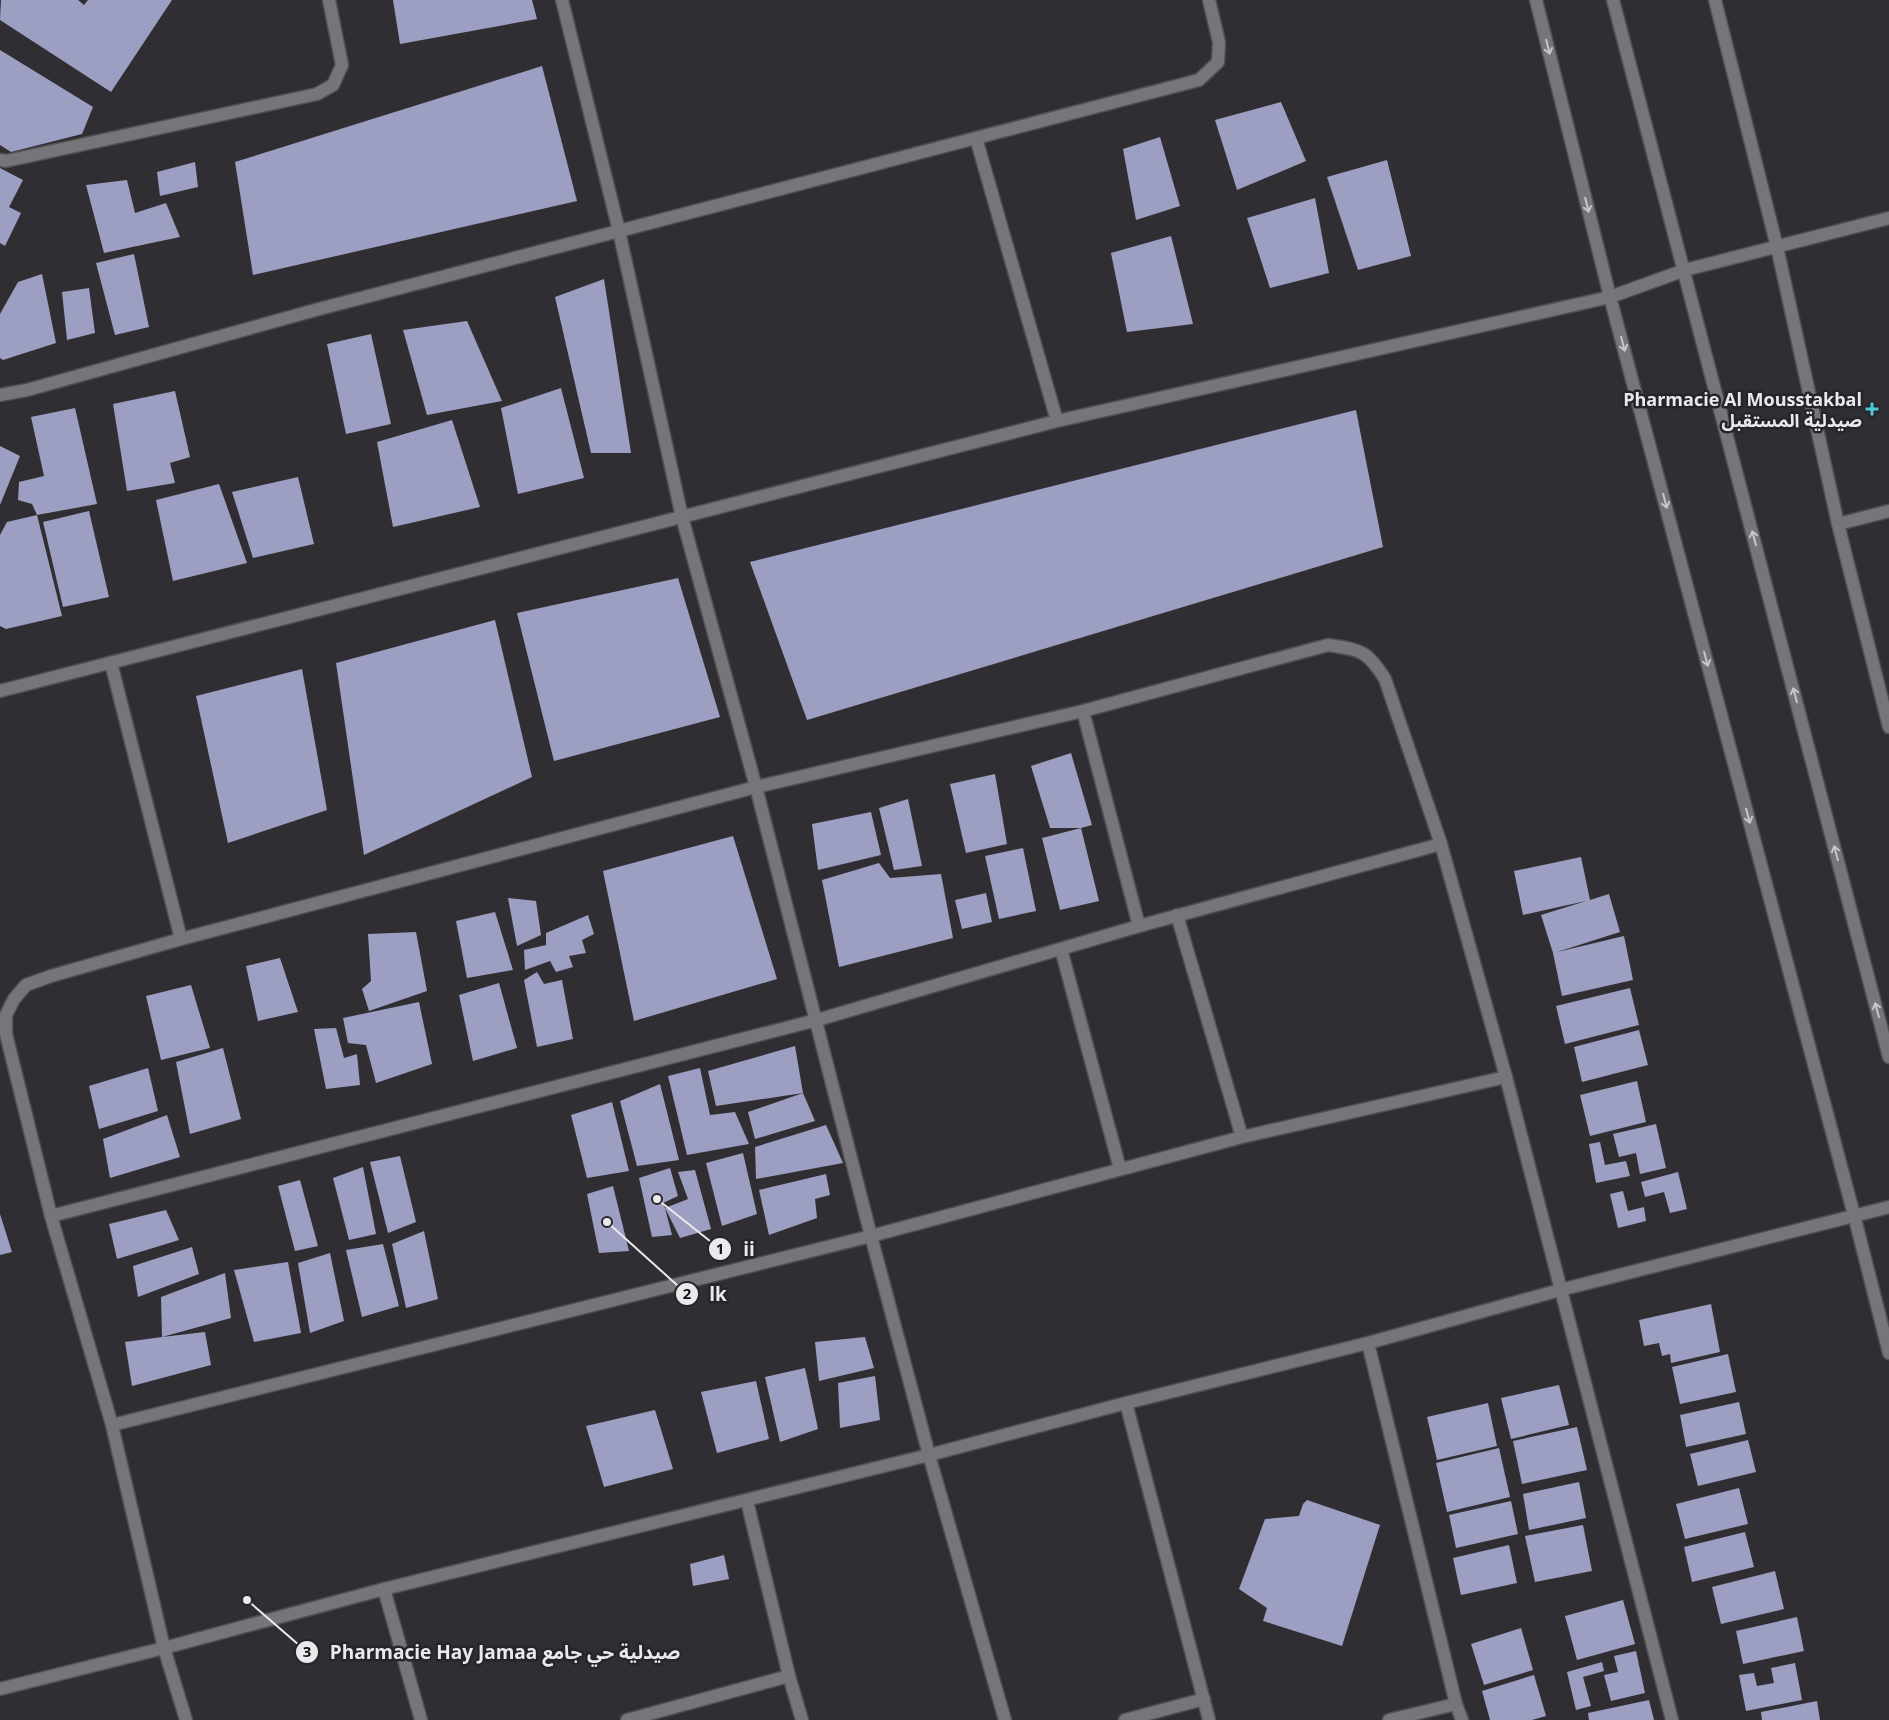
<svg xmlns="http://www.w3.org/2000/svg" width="1889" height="1720" viewBox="0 0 1889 1720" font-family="'Open Sans','Noto Sans Arabic',sans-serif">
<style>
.building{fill:#9d9fc2}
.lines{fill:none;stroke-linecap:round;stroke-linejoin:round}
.minor-casing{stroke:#4f4e51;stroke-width:15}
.minor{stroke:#77757a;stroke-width:12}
.oneway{stroke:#c8c6c9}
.poi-dot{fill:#51ccd2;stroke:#262529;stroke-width:2}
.labels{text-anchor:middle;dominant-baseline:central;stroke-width:5;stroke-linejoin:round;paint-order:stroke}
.poi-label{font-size:18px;font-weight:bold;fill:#eae9eb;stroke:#262529;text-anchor:end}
.leader{fill:none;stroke:#eae9eb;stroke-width:2}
.callout-dot{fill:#eae9eb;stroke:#262529;stroke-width:2}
.mark-label{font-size:15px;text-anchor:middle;font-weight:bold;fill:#111}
.callout-label{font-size:19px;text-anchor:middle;font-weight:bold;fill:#eae9eb;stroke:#262529;stroke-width:5;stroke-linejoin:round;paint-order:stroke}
</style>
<rect width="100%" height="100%" fill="#302e33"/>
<!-- building -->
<g class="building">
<polygon points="1,0 78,0 84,5 88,0 172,0 111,92 0,20"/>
<polygon points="393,0 532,0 537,19 400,44"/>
<polygon points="0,50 93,107 82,134 11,152 0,145"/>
<polygon points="542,66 577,201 253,275 235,162"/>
<polygon points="1281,102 1306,161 1237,190 1215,120"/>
<polygon points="1160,137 1180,206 1136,220 1123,149"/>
<polygon points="1387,160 1411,256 1358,270 1327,177"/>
<polygon points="195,162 198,187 160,196 157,172"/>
<polygon points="0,168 23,180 9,207 21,213 5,246 0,243"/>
<polygon points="127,180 135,213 166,203 180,237 104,253 86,185"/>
<polygon points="1315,198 1329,273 1270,288 1247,218"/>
<polygon points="1171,236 1193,324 1127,332 1111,253"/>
<polygon points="134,254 149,327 115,335 96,263"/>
<polygon points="42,274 56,343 3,360 0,358 0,314 18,282"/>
<polygon points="604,279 631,453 591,453 555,297"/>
<polygon points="89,288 95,333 67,340 62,292"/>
<polygon points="467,321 502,401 427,415 403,330"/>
<polygon points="371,334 391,424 346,434 327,344"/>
<polygon points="561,388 584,478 518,494 501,408"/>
<polygon points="175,391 190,457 170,463 175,483 127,491 113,404"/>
<polygon points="75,408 97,504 37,515 32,504 18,500 19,482 44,476 31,417"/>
<polygon points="1356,410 1383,547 807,720 750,562"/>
<polygon points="452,420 480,507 393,527 377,442"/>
<polygon points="0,446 20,456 0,505"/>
<polygon points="298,477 314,544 253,558 232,492"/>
<polygon points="219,484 247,563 173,581 156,500"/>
<polygon points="89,511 109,597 63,607 43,522"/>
<polygon points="37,515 62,616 6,629 0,626 0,535 7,522"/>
<polygon points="678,578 720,717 554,761 517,613"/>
<polygon points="495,620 532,777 364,855 336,663"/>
<polygon points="302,669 327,810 228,843 196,696"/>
<polygon points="1071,753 1092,825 1081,828 1099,901 1060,910 1042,838 1081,828 1050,828 1031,766"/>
<polygon points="995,774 1007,844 966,853 950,784"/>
<polygon points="908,799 922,866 894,870 879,808"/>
<polygon points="871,812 881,855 818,870 812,824"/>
<polygon points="733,836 777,979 634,1021 603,871"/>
<polygon points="1023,848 1036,911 999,919 985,856"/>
<polygon points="1581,857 1590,900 1609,894 1620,932 1557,952 1624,936 1633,980 1562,996 1553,953 1541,915 1586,901 1523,915 1514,871"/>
<polygon points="879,863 890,878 941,874 953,938 839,967 822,880"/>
<polygon points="986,893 992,922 962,929 955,900"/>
<polygon points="508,898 536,901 541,935 517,946"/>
<polygon points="495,912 513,970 467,978 456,921"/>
<polygon points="588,915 594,934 582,940 586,953 569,956 573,967 556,972 550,961 525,970 524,950 546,945 546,933"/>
<polygon points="416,932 427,991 369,1011 362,989 371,981 368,934"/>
<polygon points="280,958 298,1012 258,1021 246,966"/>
<polygon points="537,972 544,984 562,980 573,1039 537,1047 524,980"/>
<polygon points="499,983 517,1048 473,1061 459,995"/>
<polygon points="191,985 210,1048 161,1060 146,996"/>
<polygon points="1630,988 1639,1025 1565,1044 1556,1006"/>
<polygon points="419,1002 432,1064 376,1083 366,1045 348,1043 343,1018"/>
<polygon points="336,1028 344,1058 357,1054 360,1085 326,1089 314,1029"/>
<polygon points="1639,1030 1648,1065 1582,1082 1574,1047"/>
<polygon points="795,1046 803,1093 815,1121 755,1139 748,1112 803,1093 716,1106 708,1071"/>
<polygon points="223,1048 241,1119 190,1134 176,1062"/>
<polygon points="148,1068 158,1111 99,1129 89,1086"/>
<polygon points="700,1068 710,1115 735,1112 749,1144 687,1155 668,1076"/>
<polygon points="1637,1081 1646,1122 1590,1136 1580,1095"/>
<polygon points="660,1084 679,1160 637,1166 620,1101"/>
<polygon points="612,1102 629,1171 587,1178 571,1115"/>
<polygon points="167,1115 180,1157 110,1178 103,1139"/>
<polygon points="1656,1124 1666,1168 1640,1174 1636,1153 1619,1157 1613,1134"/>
<polygon points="826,1125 843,1163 756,1179 755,1147"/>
<polygon points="1600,1142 1605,1165 1626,1161 1630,1176 1596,1183 1589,1144"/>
<polygon points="743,1153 757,1214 722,1226 706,1163"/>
<polygon points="400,1156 416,1222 388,1233 370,1162"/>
<polygon points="363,1167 376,1234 349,1240 333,1178"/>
<polygon points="670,1168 678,1196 663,1203 665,1208 688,1199 678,1172 695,1170 711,1229 680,1238 665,1208 672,1235 652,1237 639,1178"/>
<polygon points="1678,1172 1687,1209 1670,1213 1664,1192 1645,1197 1641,1182"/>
<polygon points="826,1174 830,1195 815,1199 817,1218 769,1235 759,1190"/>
<polygon points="300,1180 318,1246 295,1251 278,1186"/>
<polygon points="613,1186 629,1251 599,1253 587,1194"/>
<polygon points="1623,1191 1628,1211 1644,1207 1646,1221 1618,1228 1610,1194"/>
<polygon points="166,1210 179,1240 117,1259 109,1224"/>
<polygon points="0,1214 12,1252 0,1255"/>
<polygon points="424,1231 438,1299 406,1308 392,1244"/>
<polygon points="383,1244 399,1306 362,1317 346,1250"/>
<polygon points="192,1247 199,1274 138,1297 133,1266"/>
<polygon points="330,1253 344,1321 310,1333 298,1263"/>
<polygon points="288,1262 301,1333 254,1342 234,1270"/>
<polygon points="225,1273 231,1318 162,1337 205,1332 211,1365 132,1386 125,1342 162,1337 161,1297"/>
<polygon points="1711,1304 1720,1352 1671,1363 1670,1354 1662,1356 1659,1343 1644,1346 1639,1320"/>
<polygon points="865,1337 874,1368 819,1381 815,1342"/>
<polygon points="1728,1354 1736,1392 1680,1404 1672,1367"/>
<polygon points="805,1368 818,1429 780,1442 765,1377"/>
<polygon points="875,1376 880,1420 840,1428 838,1383"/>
<polygon points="756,1381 769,1439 717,1453 701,1392"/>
<polygon points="1559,1385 1569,1425 1511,1439 1501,1398"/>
<polygon points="1739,1402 1746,1434 1686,1447 1680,1415"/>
<polygon points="1488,1403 1497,1446 1437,1460 1427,1417"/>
<polygon points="655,1410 673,1469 604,1487 586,1426"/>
<polygon points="1577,1427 1587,1470 1522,1484 1513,1441"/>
<polygon points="1748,1440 1756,1472 1698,1486 1690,1454"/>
<polygon points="1499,1448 1510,1497 1447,1512 1436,1463"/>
<polygon points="1579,1482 1586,1518 1529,1530 1523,1494"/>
<polygon points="1739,1488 1748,1524 1685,1539 1676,1504"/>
<polygon points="1307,1500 1380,1525 1342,1646 1263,1621 1267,1608 1239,1589 1265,1519 1299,1516 1303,1504"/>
<polygon points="1511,1501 1518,1534 1456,1548 1449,1515"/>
<polygon points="1583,1525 1592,1571 1535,1582 1525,1536"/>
<polygon points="1745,1532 1754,1567 1692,1582 1684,1547"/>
<polygon points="1509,1545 1517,1583 1461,1595 1453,1558"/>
<polygon points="724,1555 729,1579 693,1586 690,1564"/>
<polygon points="1775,1571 1784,1609 1721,1624 1712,1587"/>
<polygon points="1623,1600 1635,1644 1577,1660 1565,1616"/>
<polygon points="1797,1617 1804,1651 1743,1664 1736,1631"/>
<polygon points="1521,1628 1533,1670 1484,1685 1471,1644"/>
<polygon points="1636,1651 1645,1693 1611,1701 1604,1675 1618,1672 1614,1656"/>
<polygon points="1602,1662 1604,1671 1583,1677 1591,1706 1576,1710 1567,1672"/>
<polygon points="1795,1663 1802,1700 1746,1711 1739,1675 1754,1673 1757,1686 1774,1683 1771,1668"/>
<polygon points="1534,1675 1546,1716 1532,1720 1490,1720 1482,1691"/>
<polygon points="1649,1700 1654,1720 1589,1720 1588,1713"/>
<polygon points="1817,1701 1820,1720 1762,1720 1761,1712"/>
</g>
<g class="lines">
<!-- minor casing -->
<g class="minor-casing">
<g id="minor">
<polyline points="562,0 619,231 682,517 756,787 871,1236 929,1455 1005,1720"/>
<polyline points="1536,0 1610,297 1854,1215 1889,1353"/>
<polyline points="1613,0 1889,1057"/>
<polyline points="1715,0 1777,247 1838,524 1889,727"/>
<polyline points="976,138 1057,421"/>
<polyline points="0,160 6,161 317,94 333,85 342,65 329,0"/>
<polyline points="0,395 27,390 319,309 1199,80 1218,62 1219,42 1209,0"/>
<polyline points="1838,524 1889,511"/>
<polyline points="111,663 181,939"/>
<polyline points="0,691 1057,421 1610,297 1685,270 1889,218"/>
<polyline points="1083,711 1139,926"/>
<polyline points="1177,915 1242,1137"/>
<polyline points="1061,949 1120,1169"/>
<polyline points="51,1216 817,1020 1139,926 1441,844"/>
<polyline points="1368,1343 1456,1704 1462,1720"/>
<polyline points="1126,1403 1209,1720"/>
<polyline points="112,1425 871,1236 1242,1137 1506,1077"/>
<polyline points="747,1501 789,1676 802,1720"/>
<polyline points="384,1589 421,1720"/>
<polyline points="0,1689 164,1648 384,1589 929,1455 1126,1403 1368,1343 1560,1290 1889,1207"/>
<path d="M 186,1720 L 164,1648 L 112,1425 L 51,1216 L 6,1034 L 6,1015 L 14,999 L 26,985 L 51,976 L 181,939 L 756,787 L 1083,711 L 1328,645 C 1361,650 1367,650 1385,679 L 1441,844 L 1506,1077 L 1672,1720"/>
<polyline points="627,1720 789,1676"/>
<polyline points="1125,1720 1204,1699"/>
<polyline points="1389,1720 1456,1704"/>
</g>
</g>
<!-- minor -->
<use href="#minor" class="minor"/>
</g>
<!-- one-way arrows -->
<defs><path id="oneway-shaft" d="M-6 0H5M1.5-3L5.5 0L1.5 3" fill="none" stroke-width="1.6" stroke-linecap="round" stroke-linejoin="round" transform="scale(1.25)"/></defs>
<g class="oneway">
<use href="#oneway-shaft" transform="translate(1548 47) rotate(76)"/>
<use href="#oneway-shaft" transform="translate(1587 205) rotate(76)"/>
<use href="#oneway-shaft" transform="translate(1623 344) rotate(75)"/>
<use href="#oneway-shaft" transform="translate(1665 501) rotate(75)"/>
<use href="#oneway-shaft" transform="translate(1754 538) rotate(-105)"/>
<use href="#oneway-shaft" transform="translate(1706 659) rotate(75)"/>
<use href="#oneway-shaft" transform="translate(1795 695) rotate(-105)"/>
<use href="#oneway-shaft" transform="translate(1748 816) rotate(75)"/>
<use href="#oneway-shaft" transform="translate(1836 853) rotate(-105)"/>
<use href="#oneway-shaft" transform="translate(1877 1010) rotate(-105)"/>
</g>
<!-- markers -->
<path class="poi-dot" d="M1869.5 401.5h5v5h5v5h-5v5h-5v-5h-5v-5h5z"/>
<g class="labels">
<!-- poi labels -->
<g class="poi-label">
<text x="1862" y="399">Pharmacie Al Mousstakbal<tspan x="1862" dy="21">صيدلية المستقبل</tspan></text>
</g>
</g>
<!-- callouts -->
<path class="leader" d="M657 1199L720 1249M607 1222L687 1294M247 1600L307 1652"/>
<g class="callout-dot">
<circle cx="657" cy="1199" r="5"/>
<circle cx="607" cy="1222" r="5"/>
<circle cx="247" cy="1600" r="5"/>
<circle cx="720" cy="1249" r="12"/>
<circle cx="687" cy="1294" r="12"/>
<circle cx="307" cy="1652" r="12"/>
</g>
<g class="mark-label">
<text x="720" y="1254">1</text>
<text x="687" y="1299">2</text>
<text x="307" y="1657">3</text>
</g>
<g class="callout-label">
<text x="749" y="1256">ii</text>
<text x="718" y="1301">lk</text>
<text x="505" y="1659">Pharmacie Hay Jamaa صيدلية حي جامع</text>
</g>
</svg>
